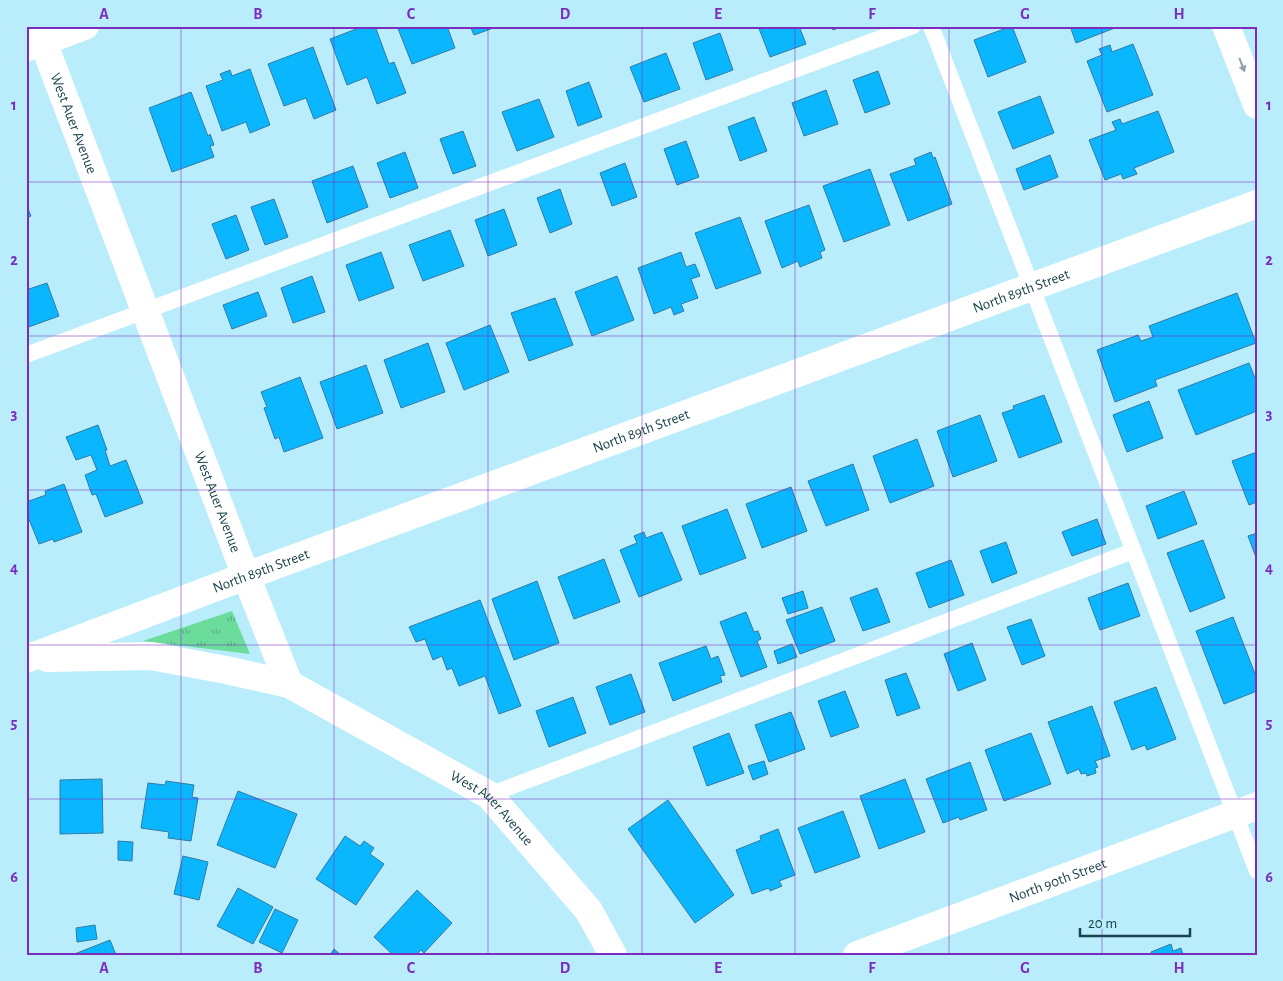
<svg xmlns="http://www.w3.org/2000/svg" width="1283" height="981" viewBox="0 0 1283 981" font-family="'Alegreya Sans',sans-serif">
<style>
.grass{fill:url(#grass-tufts)}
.building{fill:#0ab6fe;stroke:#327ba2}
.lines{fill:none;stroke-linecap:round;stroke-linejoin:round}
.lane{stroke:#fff;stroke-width:16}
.street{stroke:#fff;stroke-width:28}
.secondary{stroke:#fff;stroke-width:28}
.oneway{fill:#8da1a6}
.grid{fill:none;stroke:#7b2cbf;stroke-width:1;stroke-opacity:0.55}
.labels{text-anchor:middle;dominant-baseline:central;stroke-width:4;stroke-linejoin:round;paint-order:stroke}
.street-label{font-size:15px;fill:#1b434c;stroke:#b9edfb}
.neatline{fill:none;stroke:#7b2cbf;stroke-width:2}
.grid-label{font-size:16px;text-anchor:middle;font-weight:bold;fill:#7b2cbf}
</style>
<defs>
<pattern id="grass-tufts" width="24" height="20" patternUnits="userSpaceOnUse" patternTransform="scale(1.25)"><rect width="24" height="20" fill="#6cdc9c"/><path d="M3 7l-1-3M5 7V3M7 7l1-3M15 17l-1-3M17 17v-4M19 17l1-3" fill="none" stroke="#58b481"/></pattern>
</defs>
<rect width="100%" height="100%" fill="#b9edfb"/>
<!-- grass -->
<polygon class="grass" points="232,611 250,654 143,641"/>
<!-- building -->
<g class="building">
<polygon points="364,26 375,26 389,64 394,62 406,93 377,104 367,77 347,85 330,39"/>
<polygon points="397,26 447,26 455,48 412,64"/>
<polygon points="470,26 499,26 474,35"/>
<polygon points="758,26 799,26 806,44 770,57"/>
<polygon points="831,26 843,26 833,30"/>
<polygon points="1012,26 1026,62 988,77 974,40"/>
<polygon points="1070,26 1120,26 1076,43"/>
<polygon points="720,33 733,70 706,80 693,43"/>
<polygon points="1133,44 1153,95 1107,112 1087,61 1102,55 1099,49 1110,45 1112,52"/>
<polygon points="313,47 336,110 314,119 306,98 284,106 268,64"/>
<polygon points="666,53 680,89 644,102 630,67"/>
<polygon points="250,69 270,125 250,133 246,122 222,131 206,86 223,80 220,74 230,70 232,76"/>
<polygon points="878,71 890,104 865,113 853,80"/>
<polygon points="589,82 602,117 578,126 566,91"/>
<polygon points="826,90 838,124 804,136 792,103"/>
<polygon points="191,92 208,136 210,134 214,145 210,146 214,157 172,172 149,108"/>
<polygon points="1040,96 1054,133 1013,149 998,112"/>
<polygon points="539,99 554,137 517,151 502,112"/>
<polygon points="1158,111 1174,152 1134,168 1137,174 1123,179 1121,174 1105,180 1089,140 1116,130 1112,122 1120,119 1122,124"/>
<polygon points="754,117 767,151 740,161 728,127"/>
<polygon points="463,131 476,166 453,174 440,139"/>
<polygon points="686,141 699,177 677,185 664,149"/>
<polygon points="405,152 418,188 390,198 377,163"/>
<polygon points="931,152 933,158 935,157 952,204 908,221 890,174 916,165 914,159"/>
<polygon points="1050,155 1058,177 1024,190 1016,169"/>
<polygon points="625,163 637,197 612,206 600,173"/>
<polygon points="353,166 368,207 327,223 312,181"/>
<polygon points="870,169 890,225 844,242 823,186"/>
<polygon points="560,189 572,224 550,233 537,198"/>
<polygon points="274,199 288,237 265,245 251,207"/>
<polygon points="26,204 31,216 26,218"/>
<polygon points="809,205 825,250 820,252 822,258 800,267 798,261 782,268 765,221"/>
<polygon points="504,209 517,245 488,256 475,220"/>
<polygon points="236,215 249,250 226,259 212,224"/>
<polygon points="740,217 761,273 716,289 695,233"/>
<polygon points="450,230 464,266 423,281 409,245"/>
<polygon points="381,252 394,288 359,301 346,265"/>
<polygon points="681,252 686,267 695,264 700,276 691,279 698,298 681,304 684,311 674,315 671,307 654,314 638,268"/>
<polygon points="312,276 325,312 293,323 281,288"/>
<polygon points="617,276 634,320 592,336 575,292"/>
<polygon points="47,283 59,316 26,328 26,290"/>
<polygon points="258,292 267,316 232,329 223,305"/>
<polygon points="1237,293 1256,343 1155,380 1157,386 1115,402 1097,350 1138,335 1141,341 1153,337 1149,326"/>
<polygon points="555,298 573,345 529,361 511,313"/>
<polygon points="490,325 509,372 464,390 446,343"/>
<polygon points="428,343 445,392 401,408 384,360"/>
<polygon points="1249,363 1257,383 1257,411 1196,435 1178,390"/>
<polygon points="366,365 383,413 337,429 320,382"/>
<polygon points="300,377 323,438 284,452 279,437 275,439 264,408 267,407 261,392"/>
<polygon points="1044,395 1062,442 1019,458 1002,413 1014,409 1013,406"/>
<polygon points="1149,401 1163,438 1127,452 1113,415"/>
<polygon points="980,415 997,461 953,477 937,431"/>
<polygon points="98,425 107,450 105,450 110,466 126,460 143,503 105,517 96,494 92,495 85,475 97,470 91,455 76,460 66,437"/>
<polygon points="917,439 934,486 890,503 873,456"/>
<polygon points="1257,452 1257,502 1249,505 1232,461"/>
<polygon points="853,464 869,510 826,526 808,481"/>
<polygon points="64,484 82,532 54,542 53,539 39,544 26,512 26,502 46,495 45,491"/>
<polygon points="791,487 807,531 762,548 746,504"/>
<polygon points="1184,491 1197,524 1158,539 1146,506"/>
<polygon points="727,509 746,558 700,575 682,526"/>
<polygon points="1097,519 1106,544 1072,556 1062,532"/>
<polygon points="644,532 646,538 662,532 682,580 639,597 620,550 637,543 634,536"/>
<polygon points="1257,533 1257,560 1248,536"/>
<polygon points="1203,540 1225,598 1190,612 1167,553"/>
<polygon points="1006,542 1017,573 992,583 980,551"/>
<polygon points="604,559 620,602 574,619 558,577"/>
<polygon points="951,560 964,595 929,608 916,573"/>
<polygon points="537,581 559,643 514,660 492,599"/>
<polygon points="1128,583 1140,616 1100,630 1088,598"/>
<polygon points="877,588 890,622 863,631 850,598"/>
<polygon points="803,591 808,608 788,614 782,598"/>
<polygon points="480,600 521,706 499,714 485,676 459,686 452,668 447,670 442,656 433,660 425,639 416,642 409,627"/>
<polygon points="822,607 835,641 800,654 786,620"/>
<polygon points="746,612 754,632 758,631 761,639 757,641 767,667 741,677 720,622"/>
<polygon points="1233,617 1257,679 1257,691 1224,704 1196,631"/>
<polygon points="1031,619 1045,656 1022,665 1007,627"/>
<polygon points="972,643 986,680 958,691 944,654"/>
<polygon points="792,644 797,657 778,664 774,651"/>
<polygon points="706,646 711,659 718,656 725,675 720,676 722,682 673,701 659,663"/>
<polygon points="906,673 920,708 897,716 885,680"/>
<polygon points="631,674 645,712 610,725 596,687"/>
<polygon points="1156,687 1176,739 1147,750 1145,745 1132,750 1114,702"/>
<polygon points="845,691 859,727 831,737 818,701"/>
<polygon points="573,697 586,733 549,747 536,711"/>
<polygon points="1092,706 1110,756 1095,761 1098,767 1095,768 1096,773 1087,776 1086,773 1081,774 1079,769 1067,774 1048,722"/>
<polygon points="791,712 805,749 769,762 755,725"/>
<polygon points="729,733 744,773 707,786 693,747"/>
<polygon points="1031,733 1051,784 1004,801 985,750"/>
<polygon points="764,761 768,774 753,780 748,766"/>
<polygon points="970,762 987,810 960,820 959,817 943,823 926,779"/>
<polygon points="102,779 103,833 60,834 60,780"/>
<polygon points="905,779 925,832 879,849 860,796"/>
<polygon points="166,781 194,785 192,797 198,798 191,841 168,838 169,832 141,828 148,783 165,785"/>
<polygon points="238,791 297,814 275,868 217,845"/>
<polygon points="668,800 734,895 695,923 628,829"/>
<polygon points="843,811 860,857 815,873 798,828"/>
<polygon points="778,829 795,875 779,881 782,886 770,891 769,888 752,894 736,850 761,840 760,836"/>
<polygon points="345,836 360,846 364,841 374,848 370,854 384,864 356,905 316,879"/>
<polygon points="118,841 133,842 132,861 118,860"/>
<polygon points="183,856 208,862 199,900 174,894"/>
<polygon points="238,888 273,907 253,944 217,926"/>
<polygon points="417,890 452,923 424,953 421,950 416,955 393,955 374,937"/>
<polygon points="275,909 298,920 282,953 259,942"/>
<polygon points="95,925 97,939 77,942 76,928"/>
<polygon points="110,940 116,955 72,955"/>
<polygon points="1171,944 1173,951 1181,948 1183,955 1152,955 1151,952"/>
<polygon points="334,949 341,955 330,955"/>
</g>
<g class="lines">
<!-- lane -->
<g class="lane">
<polyline points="931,26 1257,871"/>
<polyline points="26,355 913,26"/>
<polyline points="489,795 1133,551"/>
</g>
<!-- street -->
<g class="street">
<path id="s1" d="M 37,26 L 246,576 L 289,684"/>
<polyline points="26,48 85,26"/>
<path id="s2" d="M 47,658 L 151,656 L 226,670 L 289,684 L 489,795 L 589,911 L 613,955"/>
<path id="s3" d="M 26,659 L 246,576 L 1257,204"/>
<path id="s4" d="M 857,955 L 1257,806"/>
</g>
<!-- secondary -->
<polyline class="secondary" points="1226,26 1257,105"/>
</g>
<!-- one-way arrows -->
<defs><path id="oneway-solid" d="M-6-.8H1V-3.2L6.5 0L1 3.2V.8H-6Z" transform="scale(1.25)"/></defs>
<use class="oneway" href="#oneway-solid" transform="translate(1242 65) rotate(69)"/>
<!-- grid -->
<path class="grid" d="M 181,26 L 181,955M 334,26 L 334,955M 488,26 L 488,955M 642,26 L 642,955M 795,26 L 795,955M 949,26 L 949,955M 1102,26 L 1102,955M 26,182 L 1257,182M 26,336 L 1257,336M 26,490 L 1257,490M 26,645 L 1257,645M 26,799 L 1257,799"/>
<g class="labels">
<!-- street labels -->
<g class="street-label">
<text stroke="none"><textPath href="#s1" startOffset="104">West Auer Avenue</textPath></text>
<text stroke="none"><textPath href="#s3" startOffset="1061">North 89th Street</textPath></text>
<text stroke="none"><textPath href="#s3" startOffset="656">North 89th Street</textPath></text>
<text stroke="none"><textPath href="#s1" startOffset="509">West Auer Avenue</textPath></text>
<text stroke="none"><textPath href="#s3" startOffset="251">North 89th Street</textPath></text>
<text stroke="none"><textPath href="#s2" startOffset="484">West Auer Avenue</textPath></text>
<text stroke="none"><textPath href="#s4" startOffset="214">North 90th Street</textPath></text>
</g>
</g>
<!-- border -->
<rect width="1283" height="981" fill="none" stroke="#b9edfb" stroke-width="55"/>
<!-- scale -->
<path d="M1080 928v8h110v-8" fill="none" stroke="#1b434c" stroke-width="2.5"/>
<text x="1088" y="928" font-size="15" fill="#1b434c" stroke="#b9edfb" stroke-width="4" paint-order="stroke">20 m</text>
<rect x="28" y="28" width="1228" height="926" class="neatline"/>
<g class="grid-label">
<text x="104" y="19">A</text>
<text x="258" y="19">B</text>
<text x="411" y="19">C</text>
<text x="565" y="19">D</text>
<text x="718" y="19">E</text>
<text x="872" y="19">F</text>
<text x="1025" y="19">G</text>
<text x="1179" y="19">H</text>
<text x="14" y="110">1</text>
<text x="1269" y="110">1</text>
<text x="14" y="265">2</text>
<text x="1269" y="265">2</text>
<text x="14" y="419">3</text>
<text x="1269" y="419">3</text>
<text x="14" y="573">4</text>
<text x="1269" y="573">4</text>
<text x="14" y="728">5</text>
<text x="1269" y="728">5</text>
<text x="14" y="882">6</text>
<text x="1269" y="882">6</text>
<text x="104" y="973">A</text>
<text x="258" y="973">B</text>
<text x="411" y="973">C</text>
<text x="565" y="973">D</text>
<text x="718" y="973">E</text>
<text x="872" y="973">F</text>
<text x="1025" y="973">G</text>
<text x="1179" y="973">H</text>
</g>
</svg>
